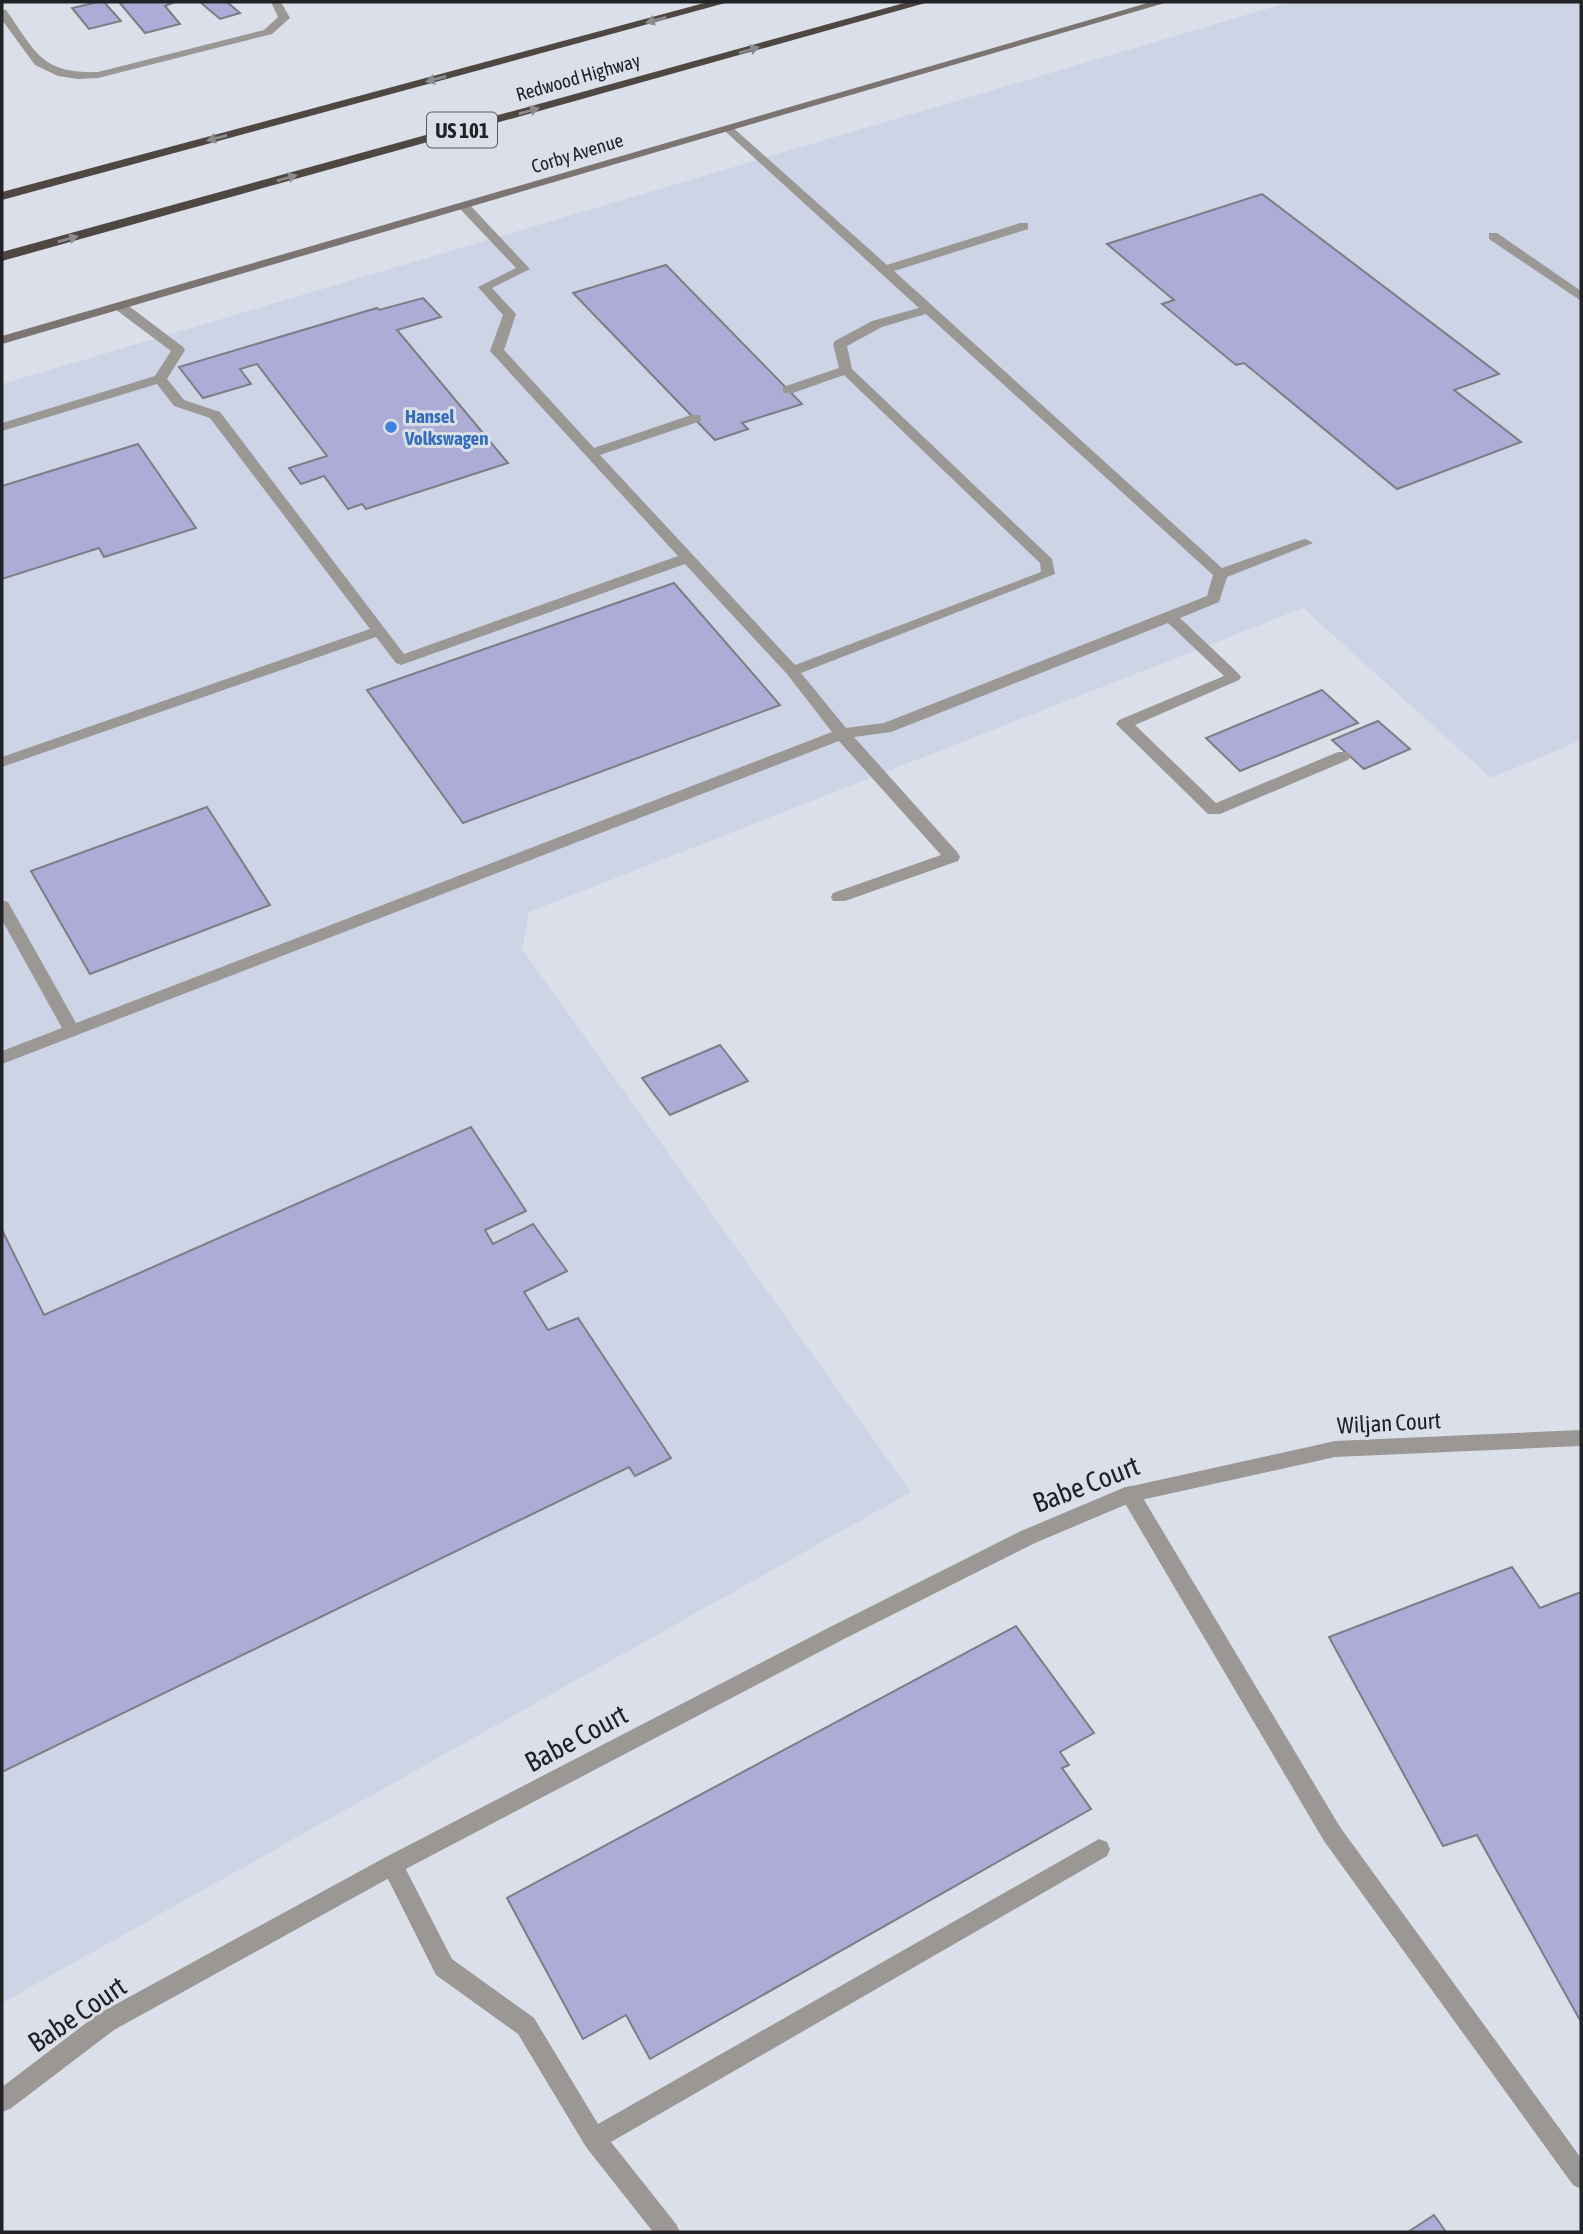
<svg xmlns="http://www.w3.org/2000/svg" width="1583" height="2234" viewBox="0 0 1583 2234" font-family="'Asap Condensed',sans-serif">
<style>
.built{fill:#ccd4e5}
.building{fill:#adacd7;stroke:#7d7d87;stroke-width:2}
.lines{fill:none;stroke-linecap:round;stroke-linejoin:round}
.lane{fill:#9b9794;fill-rule:evenodd}
.street{fill:#9b9794;fill-rule:evenodd}
.secondary{fill:#7b7470;fill-rule:evenodd}
.highway{fill:#4f4741;fill-rule:evenodd}
.oneway{fill:#8e8b8d}
.shop-dot{fill:#3f7fe0;stroke:#dbdfe9;stroke-width:2.5}
.labels{text-anchor:middle;dominant-baseline:central;stroke-width:6;stroke-linejoin:round;paint-order:stroke}
.far-street-label{font-size:19px;fill:#212226;stroke:#dbdfe9}
.far-shop-label{font-size:19px;font-weight:bold;fill:#366cbe;stroke:#dbdfe9;text-anchor:start}
.shield{fill:#dbdfe9;stroke:#595b60;stroke-width:2}
.shield-label{font-size:21px;font-weight:bold;fill:#212226}
.street-label{font-size:23px;fill:#212226;stroke:#dbdfe9}
.near-street-label{font-size:28px;fill:#212226;stroke:#dbdfe9}
</style>
<rect width="100%" height="100%" fill="#dbdfe9"/>
<!-- built -->
<polygon class="built" points="1290,2 1581,2 1581,740 1491,778 1303,608 529,912 522,949 911,1492 2,2003 2,384"/>
<!-- building -->
<g class="building">
<polygon points="98,2 104,2 121,21 89,29 72,8"/>
<polygon points="119,2 175,2 165,6 180,24 145,33"/>
<polygon points="200,2 227,2 240,13 220,19"/>
<polygon points="1262,194 1499,374 1454,390 1521,442 1397,489 1244,363 1236,365 1162,304 1174,300 1107,244"/>
<polygon points="666,265 802,404 742,423 748,429 715,440 573,293"/>
<polygon points="423,298 441,317 397,330 508,463 366,509 362,504 348,509 324,476 301,484 289,468 327,456 257,364 240,369 251,384 203,398 179,367 377,308 379,310"/>
<polygon points="138,444 196,528 104,557 99,548 2,579 2,486"/>
<polygon points="674,583 780,705 463,823 367,690"/>
<polygon points="1322,690 1358,723 1240,771 1206,738"/>
<polygon points="1378,721 1410,749 1364,769 1332,740"/>
<polygon points="207,807 270,905 90,974 31,871"/>
<polygon points="720,1045 748,1081 670,1115 642,1078"/>
<polygon points="471,1127 526,1211 485,1230 493,1244 533,1224 567,1271 524,1292 548,1330 578,1318 671,1458 635,1476 629,1467 2,1772 2,1230 44,1315"/>
<polygon points="1512,1567 1540,1608 1581,1592 1581,2022 1477,1835 1443,1846 1329,1637"/>
<polygon points="1016,1626 1094,1733 1060,1752 1069,1765 1062,1768 1091,1809 650,2059 626,2015 583,2039 507,1898"/>
<polygon points="1434,2215 1446,2232 1408,2232"/>
</g>
<g class="lines">
<!-- lane -->
<g class="lane">
<path d="M 271,2 L 281,2 L 290,18 L 272,34 L 98,78 L 78,79 L 58,76 L 35,65 L 2,20 L 2,9 L 6,10 C 36,52 41,74 98,72 L 264,30 L 278,17 Z"/>
<path d="M 730,125 L 887,265 L 1020,223 L 1028,223 L 1028,229 L 894,271 L 1222,568 L 1301,540 L 1306,539 L 1313,543 L 1227,577 L 1219,602 L 1180,618 L 1239,674 L 1241,677 L 1239,680 L 1135,725 L 1216,803 L 1338,752 L 1348,752 L 1351,756 L 1348,760 L 1220,814 L 1208,814 L 1116,724 L 1119,720 L 1224,676 L 1168,623 L 891,732 L 854,737 L 958,853 L 960,857 L 958,861 L 845,901 L 833,901 L 831,897 L 833,893 L 941,855 L 839,741 L 2,1064 L 2,1051 L 62,1028 L 2,920 L 2,900 L 8,902 L 76,1023 L 832,732 L 787,674 L 685,564 L 401,665 L 396,663 L 376,637 L 2,767 L 2,757 L 370,629 L 210,418 L 174,406 L 157,384 L 2,431 L 2,423 L 155,376 L 171,351 L 115,309 L 115,303 L 125,303 L 183,347 L 185,350 L 167,379 L 184,400 L 220,412 L 404,654 L 678,556 L 490,351 L 503,315 L 478,287 L 516,268 L 461,210 L 459,207 L 465,203 L 469,204 L 530,269 L 492,288 L 516,314 L 504,350 L 594,448 L 691,415 L 701,415 L 701,421 L 600,455 L 795,665 L 1041,572 L 1040,563 L 844,375 L 793,393 L 783,393 L 783,387 L 839,368 L 833,344 L 835,341 L 872,321 L 919,308 L 726,132 L 724,129 ZM 926,314 L 1213,575 L 1207,596 L 884,723 L 846,728 L 801,673 L 1055,574 L 1052,559 L 852,369 L 847,346 L 882,327 Z"/>
<polygon points="1489,233 1497,233 1581,291 1581,301 1489,239"/>
<polygon points="1130,1486 1137,1488 1340,1827 1581,2158 1581,2189 1573,2185 1324,1841 1123,1500 1120,1494 1123,1488"/>
<polygon points="1099,1839 1107,1842 1110,1849 1107,1856 611,2142 676,2224 680,2232 653,2232 586,2147 518,2034 436,1975 381,1865 384,1858 392,1855 400,1858 452,1959 534,2018 598,2124"/>
</g>
<!-- street -->
<polygon class="street" points="1581,1430 1581,1446 1335,1457 1132,1502 1035,1543 844,1639 400,1872 114,2030 10,2109 2,2112 2,2087 98,2014 384,1858 830,1627 1021,1531 1123,1488 1335,1441"/>
<!-- secondary -->
<polygon class="secondary" points="1151,2 1168,2 2,344 2,336"/>
<!-- highway -->
<g class="highway">
<polygon points="708,2 729,2 2,200 2,192"/>
<polygon points="908,2 929,2 2,261 2,252"/>
</g>
</g>
<!-- one-way arrows -->
<defs><path id="oneway-solid" d="M-6-.8H1V-3.2L6.5 0L1 3.2V.8H-6Z" transform="scale(1.75)"/></defs>
<g class="oneway">
<use href="#oneway-solid" transform="translate(656 20) rotate(165)"/>
<use href="#oneway-solid" transform="translate(749 50) rotate(-16)"/>
<use href="#oneway-solid" transform="translate(436 79) rotate(165)"/>
<use href="#oneway-solid" transform="translate(529 111) rotate(-16)"/>
<use href="#oneway-solid" transform="translate(217 138) rotate(165)"/>
<use href="#oneway-solid" transform="translate(287 178) rotate(-16)"/>
<use href="#oneway-solid" transform="translate(68 239) rotate(-16)"/>
</g>
<!-- markers -->
<circle class="shop-dot" cx="391" cy="427" r="7"/>
<g class="labels">
<!-- far-street labels -->
<g class="far-street-label">
<text transform="translate(578 77) rotate(-16)">Redwood Highway</text>
<text transform="translate(577 153) rotate(-17)">Corby Avenue</text>
</g>
<!-- far-shop labels -->
<g class="far-shop-label">
<text x="405" y="416">Hansel<tspan x="405" dy="22">Volkswagen</tspan></text>
</g>
<!-- shield labels -->
<rect class="shield" x="427" y="112.5" width="70" height="35" rx="5"/>
<g class="shield-label">
<text x="462" y="130">US 101</text>
</g>
<!-- street labels -->
<g class="street-label">
<text transform="translate(1389 1423) rotate(-3)">Wiljan Court</text>
</g>
<!-- near-street labels -->
<g class="near-street-label">
<text transform="translate(1086 1484) rotate(-21)">Babe Court</text>
<text transform="translate(576 1738) rotate(-28)">Babe Court</text>
<text transform="translate(77 2014) rotate(-34)">Babe Court</text>
</g>
</g>
<!-- border -->
<rect width="1583" height="2234" fill="none" stroke="#212226" stroke-width="7"/>
</svg>
